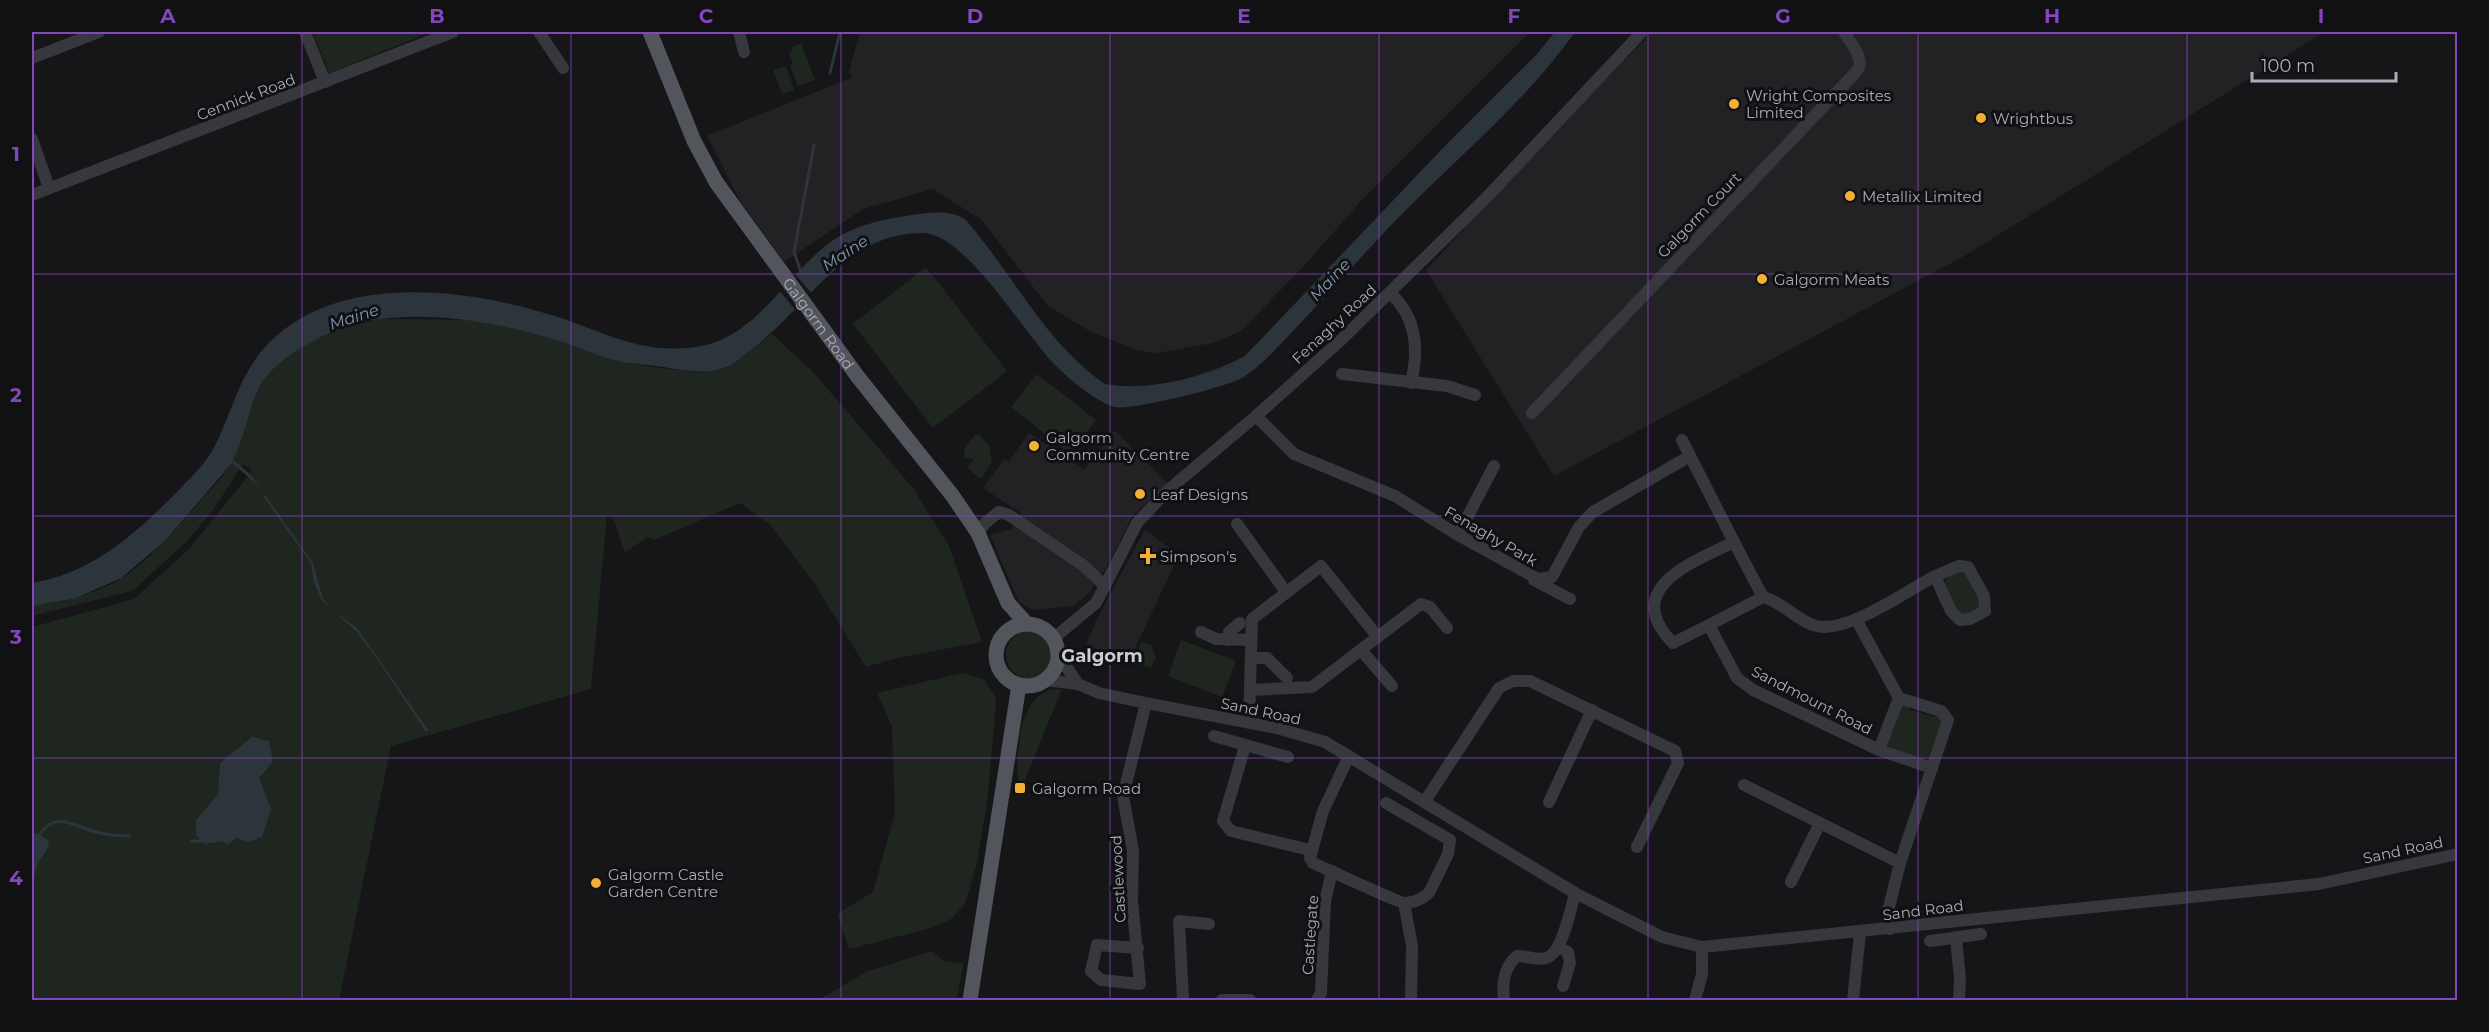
<svg xmlns="http://www.w3.org/2000/svg" width="2489" height="1032" viewBox="0 0 2489 1032" font-family="Montserrat,sans-serif">
<style>
.built{fill:#222225}
.green{fill:#1e261f}
.water{fill:#2c353c}
.pier{fill:#161618}
.lines{fill:none;stroke-linecap:round;stroke-linejoin:round}
.stream{stroke:#2c353c;stroke-width:3}
.minor{stroke:#37383d;stroke-width:12}
.major{stroke:#53555c;stroke-width:15}
.grid{fill:none;stroke:#8446be;stroke-width:1.5;stroke-opacity:0.55}
.poi-dot{fill:#f2b134;stroke:#111113;stroke-width:2}
.labels{text-anchor:middle;dominant-baseline:central;stroke-width:6;stroke-linejoin:round;paint-order:stroke}
.poi-label{font-size:15px;fill:#a8adb8;stroke:#111113;text-anchor:start}
.street-label{font-size:15px;fill:#a8adb8;stroke:#111113}
.water-label{font-size:16px;font-style:italic;fill:#7f9bb3;stroke:#111113}
.quarter-label{font-size:18px;font-weight:bold;fill:#c9ccd4;stroke:#111113}
.neatline{fill:none;stroke:#8446be;stroke-width:2}
.grid-label{font-size:20px;text-anchor:middle;font-weight:bold;fill:#8446be}
</style>
<rect width="100%" height="100%" fill="#161618"/>
<!-- built -->
<g class="built">
<polygon points="860,32 1530,32 1362,200 1303,267 1241,331 1213,343 1157,353 1135,350 1086,329 1047,305 982,220 933,189 863,209 784,262 739,199 707,136 853,77 849,72"/>
<polygon points="1652,32 2324,32 1966,255 1554,476 1426,270 1560,125"/>
<polygon points="1115,430 1167,483 1132,517 1106,568 1089,593 1073,606 1033,610 1019,602 990,535 1011,529 1021,513 983,488 1004,459 1009,461 1029,433 1084,469"/>
<polygon points="1145,530 1179,555 1128,663 1086,644 1103,607"/>
</g>
<!-- green -->
<g class="green">
<polygon points="313,32 425,32 426,34 329,73"/>
<polygon points="801,43 815,80 798,86 790,65 793,63 789,53 793,51 792,47"/>
<polygon points="786,66 794,90 782,94 773,70"/>
<polygon points="926,267 1007,371 933,428 853,324"/>
<path d="M 383,319 L 475,320 L 545,336 L 627,363 L 698,373 L 726,368 L 772,334 L 812,371 L 913,488 L 949,546 L 982,642 L 897,658 L 866,667 L 812,580 L 771,526 L 740,503 L 654,540 L 647,537 L 625,553 L 614,520 L 607,515 L 591,689 L 391,746 L 339,1000 L 32,1000 L 32,627 L 134,599 L 189,549 L 252,471 L 243,464 L 211,513 L 185,543 L 132,591 L 32,616 L 32,606 C 54,602 76,599 98,590 C 141,573 173,533 203,498 C 212,488 222,478 229,467 C 245,442 246,411 260,387 C 284,344 338,325 383,319 Z"/>
<polygon points="1037,374 1096,420 1070,454 1011,407"/>
<polygon points="975,435 979,435 989,445 992,462 981,479 967,468 974,459 964,458 965,448"/>
<polygon points="1954,570 1967,573 1980,596 1977,613 1970,616 1956,611 1944,587 1949,573"/>
<circle cx="1030" cy="655" r="24"/>
<polygon points="1181,640 1236,661 1222,697 1168,676"/>
<polygon points="1141,642 1151,645 1156,657 1151,668 1133,661"/>
<polygon points="962,673 984,679 996,698 994,728 987,803 977,863 965,904 951,919 928,929 849,949 837,914 873,892 895,813 892,727 877,693"/>
<path d="M 1052,689 L 1062,689 L 1024,782 L 1018,782 C 1016,753 1018,698 1052,689 Z"/>
<polygon points="1903,704 1909,706 1910,710 1934,717 1937,714 1943,720 1928,758 1921,759 1888,746 1889,736 1891,736"/>
<polygon points="932,951 943,961 963,964 957,1000 818,1000 868,971"/>
</g>
<!-- water -->
<g class="water">
<path d="M 1555,32 L 1575,32 C 1525,103 1454,160 1393,223 C 1360,258 1328,294 1295,329 C 1279,345 1264,364 1245,376 C 1230,387 1129,411 1114,407 C 1094,400 1074,383 1058,368 C 1026,337 966,233 923,233 C 845,232 807,308 752,349 C 743,355 734,365 724,368 C 702,376 679,369 656,366 C 642,364 628,364 614,360 C 592,354 572,344 550,338 C 480,318 384,302 317,339 C 296,350 271,365 259,388 C 248,410 245,437 233,460 L 249,473 L 260,487 L 232,463 L 165,541 L 121,578 L 76,598 L 32,606 L 32,583 C 92,573 134,535 176,493 C 190,478 206,464 215,446 C 233,410 240,371 270,342 C 341,271 471,289 558,317 C 604,332 636,352 687,348 C 755,344 783,276 832,241 C 855,225 885,219 912,215 C 931,213 949,209 966,220 C 1012,273 1046,344 1105,384 C 1151,392 1205,377 1245,356 L 1442,149 L 1537,54 Z"/>
<polygon points="265,495 313,563 323,599 332,610 357,628 428,730 426,732 373,653 355,630 322,601 314,583 311,563 263,496"/>
<polygon points="252,737 269,741 273,762 259,778 271,809 262,837 249,842 236,838 227,845 223,841 204,844 196,835 196,820 218,795 220,763"/>
<path d="M 37,833 L 49,841 C 48,856 37,856 35,877 L 32,879 L 32,834 Z"/>
</g>
<!-- pier -->
<polygon class="pier" points="794,273 813,295 797,312 779,290"/>
<g class="lines">
<!-- stream -->
<g class="stream">
<polyline points="830,73 840,32"/>
<polyline points="801,272 794,252 814,145"/>
<path d="M 40,834 C 56,810 75,827 96,832 C 107,835 118,836 130,836"/>
<polyline points="191,841 201,841"/>
</g>
<!-- minor -->
<g class="minor">
<polyline points="305,32 325,82"/>
<polyline points="539,32 563,68"/>
<polyline points="739,32 744,52"/>
<polyline points="32,58 99,32"/>
<polyline points="32,139 49,188"/>
<polyline points="32,195 453,32"/>
<path d="M 1390,293 C 1417,317 1419,350 1411,383"/>
<polyline points="1342,374 1447,386 1475,395"/>
<path d="M 1532,413 L 1857,71 C 1866,59 1850,43 1844,32"/>
<polyline points="1256,416 1294,454 1395,496 1458,535 1538,579 1552,577 1579,527 1593,512 1690,456"/>
<path d="M 1682,440 L 1734,542 C 1695,561 1619,588 1673,643 L 1709,625 L 1737,678 L 1753,690 L 1879,750 L 1932,768"/>
<polyline points="1237,524 1286,592"/>
<polyline points="978,533 985,523 999,512 1009,515 1084,566 1105,586"/>
<polyline points="1458,535 1494,466"/>
<polyline points="1734,542 1763,597"/>
<polyline points="1534,580 1570,599"/>
<polyline points="1856,619 1899,698"/>
<path d="M 1709,625 L 1763,597 C 1783,602 1797,621 1816,626 C 1847,634 1907,591 1935,576 L 1951,611 L 1960,620 L 1970,619 L 1985,611 L 1984,596 L 1968,567 L 1959,566 L 1935,576"/>
<polyline points="1201,632 1216,639 1250,640"/>
<polyline points="1054,638 1096,603 1137,523 1167,491 1256,416 1341,340 1486,198 1642,32"/>
<polyline points="1228,640 1229,632 1240,623"/>
<polyline points="1361,650 1392,686"/>
<polyline points="1059,656 1078,684"/>
<polyline points="1251,658 1267,658 1287,678"/>
<polyline points="1045,680 1078,684 1099,693 1146,703 1277,728 1325,742 1575,893 1662,937 1702,947 2319,884 2458,854"/>
<polyline points="1251,690 1312,687 1421,604 1430,607 1447,628"/>
<polyline points="1249,723 1252,619 1321,566 1377,636"/>
<polyline points="1214,736 1288,757"/>
<polyline points="1245,746 1223,821 1231,831 1310,850"/>
<polyline points="1879,750 1899,698 1941,711 1948,720 1900,863 1888,911 1890,929"/>
<path d="M 1349,756 L 1323,811 L 1310,858 L 1313,863 C 1325,868 1399,903 1405,903 C 1414,903 1425,898 1430,891 L 1448,854 L 1450,840 L 1386,803"/>
<polyline points="1744,785 1900,863"/>
<polyline points="1425,801 1499,688 1513,681 1530,681 1675,751 1678,763 1637,847"/>
<polyline points="1549,802 1592,710"/>
<polyline points="1791,882 1820,823"/>
<polyline points="1404,903 1412,946 1411,1000"/>
<polyline points="1956,937 1960,979 1959,1000"/>
<polyline points="1930,941 1981,934"/>
<polyline points="1558,947 1568,952 1570,963 1563,986"/>
<polyline points="1138,948 1097,945 1091,971 1101,980 1140,984 1132,900 1133,851 1123,796 1146,703"/>
<polyline points="1183,1000 1179,921 1209,924"/>
<polyline points="1222,1000 1250,1000"/>
<polyline points="1317,1000 1321,993 1325,902 1332,871"/>
<path d="M 1504,1000 C 1502,984 1504,967 1517,956 C 1527,956 1537,961 1546,958 C 1562,954 1571,909 1575,893"/>
<polyline points="1695,1000 1702,974 1702,947"/>
<polyline points="1853,1000 1860,933"/>
</g>
<!-- major -->
<g class="major">
<path id="s1" d="M 650,32 L 694,141 L 716,182 L 858,377 L 952,495 L 978,533 L 1008,603 L 1027,624"/>
<circle cx="1027" cy="655" r="31"/>
<polyline points="970,1000 1019,685"/>
</g>
</g>
<!-- grid -->
<path class="grid" d="M 302,32 L 302,1000M 571,32 L 571,1000M 841,32 L 841,1000M 1110,32 L 1110,1000M 1379,32 L 1379,1000M 1648,32 L 1648,1000M 1918,32 L 1918,1000M 2187,32 L 2187,1000M 32,274 L 2458,274M 32,516 L 2458,516M 32,758 L 2458,758"/>
<!-- markers -->
<g class="poi-dot">
<circle cx="1734" cy="104" r="6"/>
<circle cx="1981" cy="118" r="6"/>
<circle cx="1850" cy="196" r="6"/>
<circle cx="1762" cy="279" r="6"/>
<circle cx="1034" cy="446" r="6"/>
<circle cx="1140" cy="494" r="6"/>
<path d="M1145 547h6v6h6v6h-6v6h-6v-6h-6v-6h6z"/>
<rect x="1014" y="782" width="12" height="12" rx="3"/>
<circle cx="596" cy="883" r="6"/>
</g>
<g class="labels">
<!-- poi labels -->
<g class="poi-label">
<text x="1746" y="95">Wright Composites<tspan x="1746" dy="17">Limited</tspan></text>
<text x="1993" y="118">Wrightbus</text>
<text x="1862" y="196">Metallix Limited</text>
<text x="1774" y="279">Galgorm Meats</text>
<text x="1046" y="437">Galgorm<tspan x="1046" dy="17">Community Centre</tspan></text>
<text x="1152" y="494">Leaf Designs</text>
<text x="1160" y="556">Simpson's</text>
<text x="1032" y="788">Galgorm Road</text>
<text x="608" y="874">Galgorm Castle<tspan x="608" dy="17">Garden Centre</tspan></text>
</g>
<!-- street labels -->
<g class="street-label">
<text transform="translate(246 97) rotate(-21)">Cennick Road</text>
<text transform="translate(1699 215) rotate(-46)">Galgorm Court</text>
<text stroke="none"><textPath href="#s1" startOffset="339">Galgorm Road</textPath></text>
<text transform="translate(1334 324) rotate(-43)">Fenaghy Road</text>
<text transform="translate(1491 536) rotate(30)">Fenaghy Park</text>
<text transform="translate(1812 700) rotate(27)">Sandmount Road</text>
<text transform="translate(1261 711) rotate(12)">Sand Road</text>
<text transform="translate(2403 850) rotate(-12)">Sand Road</text>
<text transform="translate(1118 879) rotate(-93)">Castlewood</text>
<text transform="translate(1923 910) rotate(-7)">Sand Road</text>
<text transform="translate(1310 935) rotate(-86)">Castlegate</text>
</g>
<!-- water labels -->
<g class="water-label">
<text transform="translate(845 253) rotate(-33)">Maine</text>
<text transform="translate(1330 280) rotate(-47)">Maine</text>
<text transform="translate(354 317) rotate(-18)">Maine</text>
</g>
<!-- quarter labels -->
<g class="quarter-label">
<text x="1102" y="656">Galgorm</text>
</g>
</g>
<!-- border -->
<rect width="2489" height="1032" fill="none" stroke="#111113" stroke-width="66"/>
<!-- scale -->
<path d="M2252 72v9h144v-9" fill="none" stroke="#a8adb8" stroke-width="3"/>
<text x="2261" y="72" font-size="18" fill="#a8adb8" stroke="#111113" stroke-width="4.5" paint-order="stroke">100 m</text>
<rect x="33" y="33" width="2423" height="966" class="neatline"/>
<g class="grid-label">
<text x="168" y="23">A</text>
<text x="437" y="23">B</text>
<text x="706" y="23">C</text>
<text x="975" y="23">D</text>
<text x="1244" y="23">E</text>
<text x="1514" y="23">F</text>
<text x="1783" y="23">G</text>
<text x="2052" y="23">H</text>
<text x="2321" y="23">I</text>
<text x="16" y="161">1</text>
<text x="16" y="402">2</text>
<text x="16" y="644">3</text>
<text x="16" y="885">4</text>
</g>
</svg>
